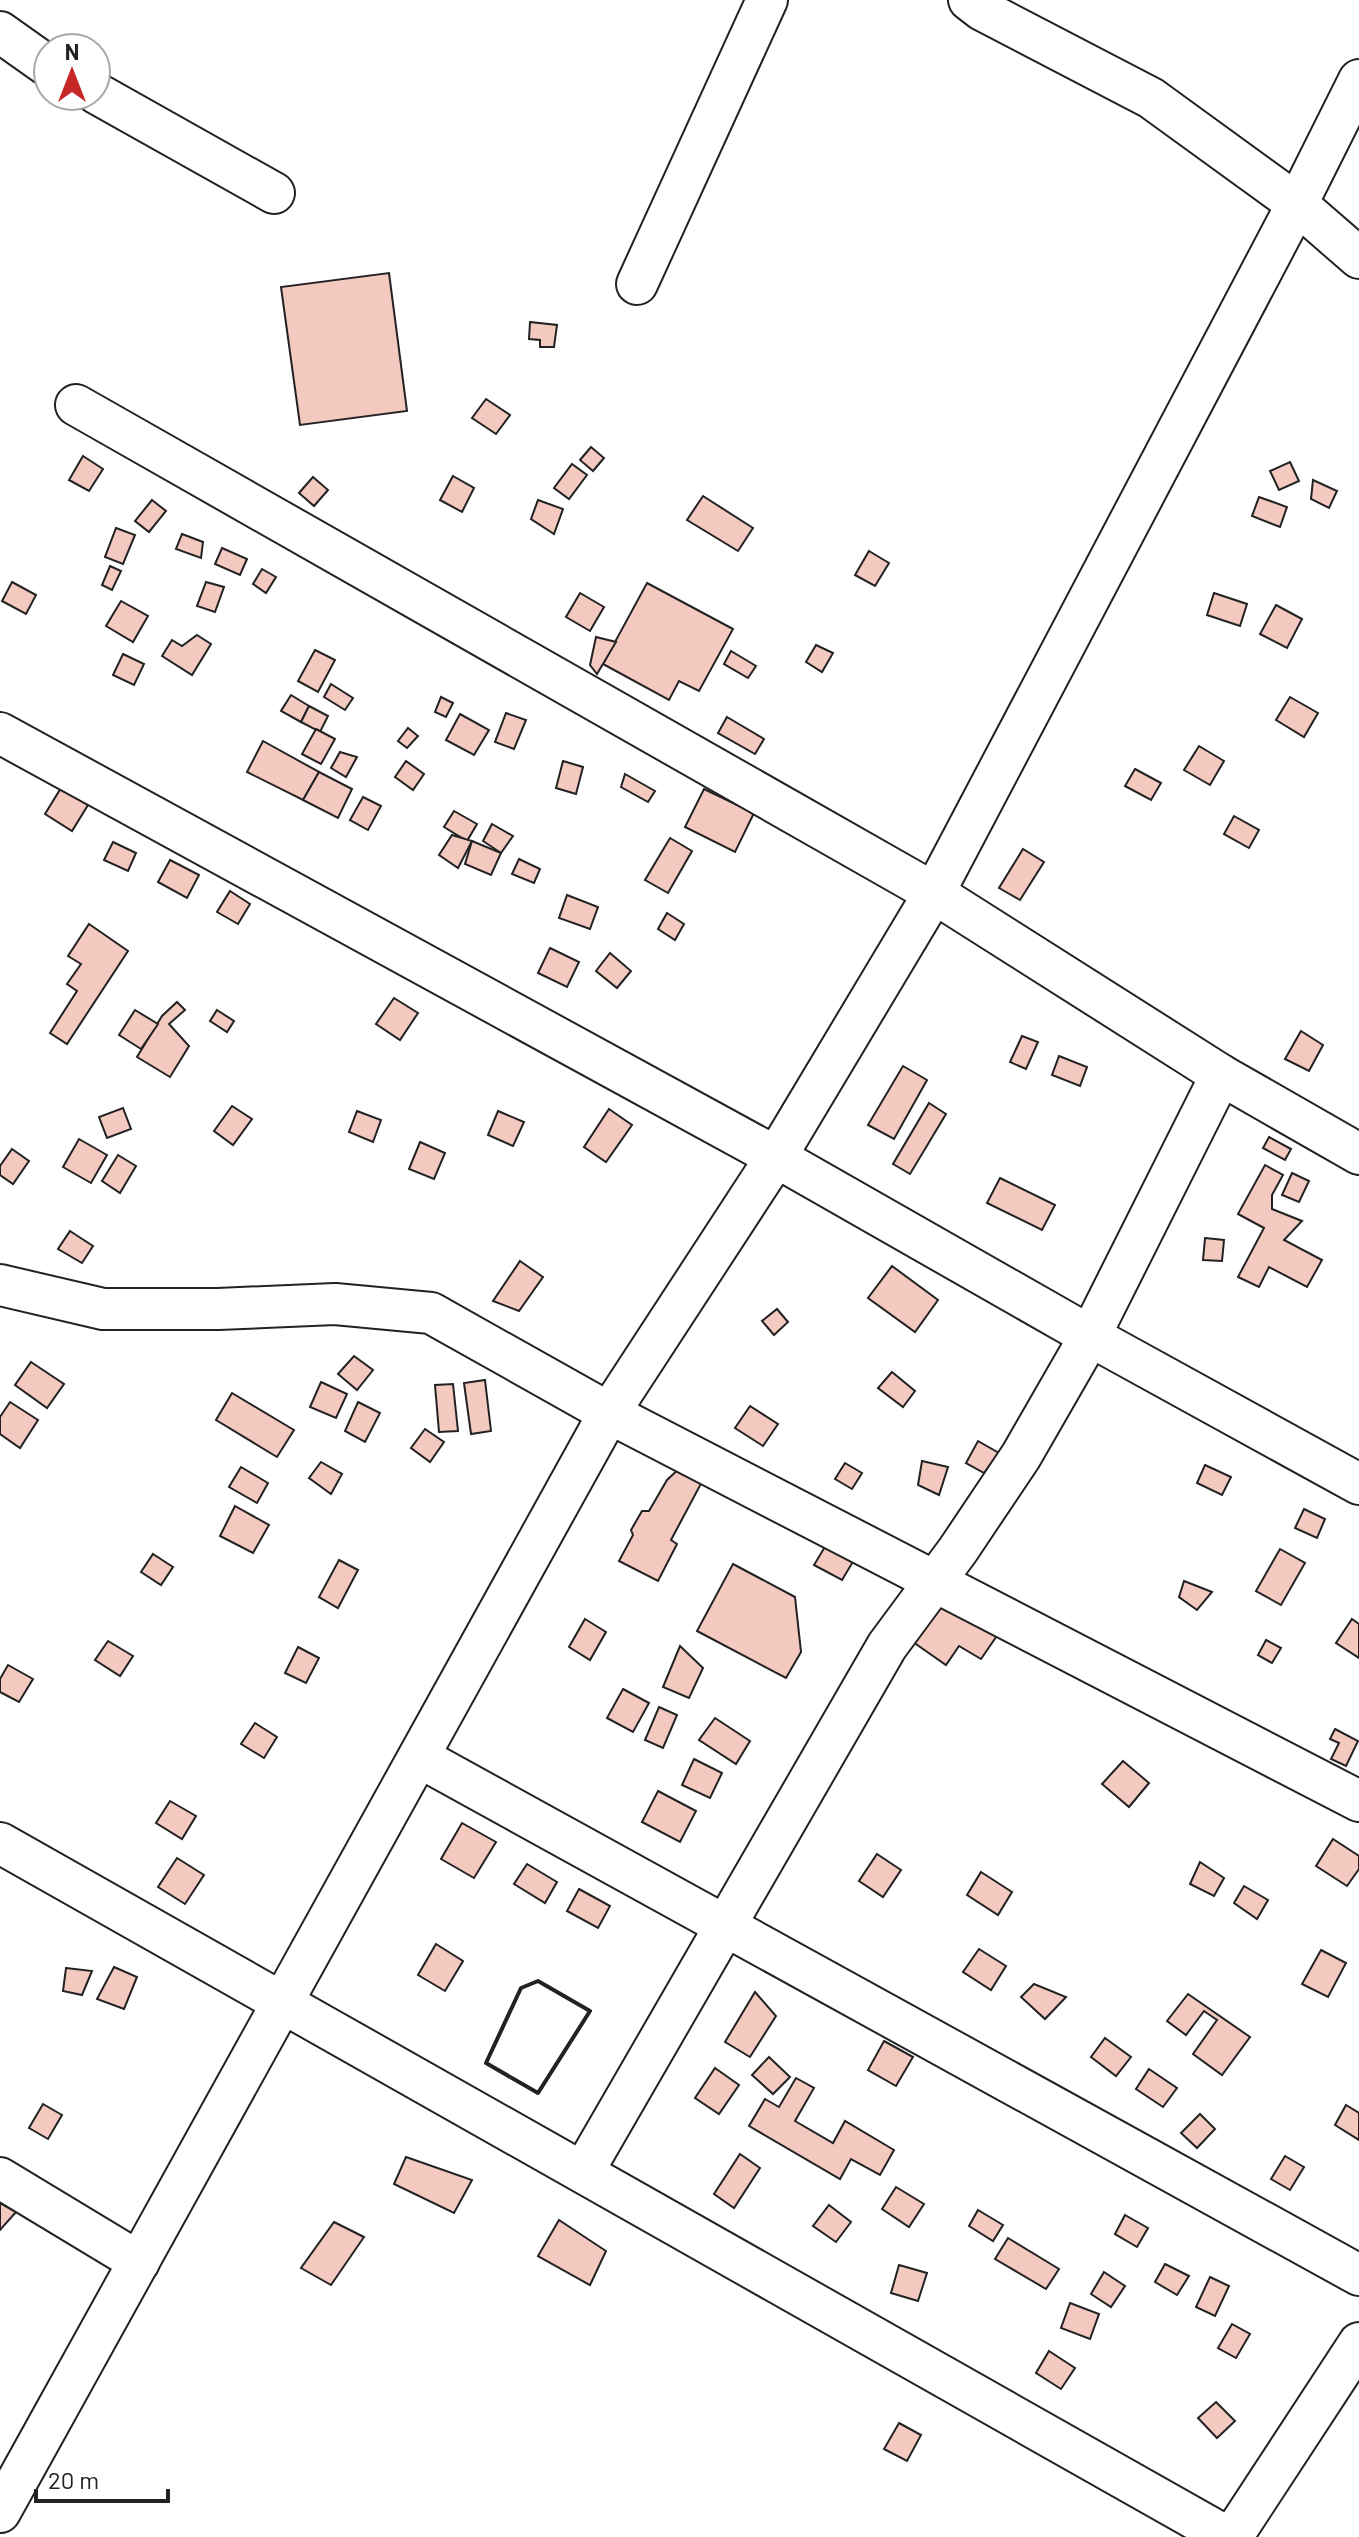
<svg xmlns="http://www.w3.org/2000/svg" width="1359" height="2537" viewBox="0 0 1359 2537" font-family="Barlow,sans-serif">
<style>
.building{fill:#f3c9c0;stroke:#222;stroke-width:2}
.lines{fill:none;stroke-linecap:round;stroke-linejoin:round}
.minor-casing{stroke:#222;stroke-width:44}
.minor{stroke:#fff;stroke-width:40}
.wall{stroke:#222;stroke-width:4}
</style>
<rect width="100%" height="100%" fill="#fff"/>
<!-- building -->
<g class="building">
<polygon points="389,273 407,411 300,425 281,287"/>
<polygon points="530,322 557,325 554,347 540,347 540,340 529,339"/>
<polygon points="486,399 510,415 496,434 472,418"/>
<polygon points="591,447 604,458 593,471 580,460"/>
<polygon points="83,456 103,469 89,491 69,480"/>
<polygon points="1290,462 1299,481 1279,490 1270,471"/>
<polygon points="572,464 587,475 569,499 554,488"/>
<polygon points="453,476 474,488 462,512 440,500"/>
<polygon points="313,477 328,490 314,506 299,493"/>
<polygon points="1313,480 1337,491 1329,508 1311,499"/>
<polygon points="703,496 753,528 738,551 687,520"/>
<polygon points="1259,497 1287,507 1280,527 1252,516"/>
<polygon points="152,500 166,511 149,532 135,521"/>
<polygon points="538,500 563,509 554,534 531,519"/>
<polygon points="116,528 135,535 123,564 105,557"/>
<polygon points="182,534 203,542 201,558 176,549"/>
<polygon points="222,548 247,559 240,575 215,564"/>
<polygon points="869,551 889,563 875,586 855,575"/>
<polygon points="110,566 121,571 112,590 102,585"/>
<polygon points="262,569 276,577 266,593 253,584"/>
<polygon points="12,582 36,595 26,614 2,601"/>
<polygon points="206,582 224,587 215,612 197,606"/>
<polygon points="647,583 733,629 699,691 679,681 669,700 603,664"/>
<polygon points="580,593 604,607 590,631 566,617"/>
<polygon points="1214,593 1247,604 1240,626 1207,615"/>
<polygon points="121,601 148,616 133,642 106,626"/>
<polygon points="1276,605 1302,619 1287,648 1260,634"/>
<polygon points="197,635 211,644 192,675 162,656 172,640 182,646"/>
<polygon points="596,637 616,642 597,674 590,665"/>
<polygon points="816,645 833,653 822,672 806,662"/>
<polygon points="315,650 335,660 318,692 298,681"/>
<polygon points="731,651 756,666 748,678 724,664"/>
<polygon points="123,654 144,664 134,685 113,675"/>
<polygon points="331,684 353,698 345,710 324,697"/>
<polygon points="291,695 309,706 301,722 281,711"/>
<polygon points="441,697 453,703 446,717 435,712"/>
<polygon points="1290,697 1318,713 1304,737 1276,720"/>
<polygon points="309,706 328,716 320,732 301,722"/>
<polygon points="506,713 526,720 514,749 495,742"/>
<polygon points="460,714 489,730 474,755 446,740"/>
<polygon points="727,717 764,739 755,754 718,733"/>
<polygon points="408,728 418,736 407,748 398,741"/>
<polygon points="316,729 335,739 321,764 302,754"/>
<polygon points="263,741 319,772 303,800 247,772"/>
<polygon points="1199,746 1224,761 1210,785 1184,770"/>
<polygon points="340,752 357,757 346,777 331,768"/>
<polygon points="406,761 424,774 413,790 395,777"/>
<polygon points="563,761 583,767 576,794 556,788"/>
<polygon points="1135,769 1161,783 1151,800 1125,786"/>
<polygon points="319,772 352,789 338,818 303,800"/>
<polygon points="625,774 655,791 648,802 621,787"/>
<polygon points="61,788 88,805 72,831 45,814"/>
<polygon points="704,789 754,813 735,852 685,827"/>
<polygon points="363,797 381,806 368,830 350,820"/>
<polygon points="454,811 477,824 467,841 444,827"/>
<polygon points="1234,816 1259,830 1249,848 1224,834"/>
<polygon points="492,824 513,836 501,853 483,841"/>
<polygon points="452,835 472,841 458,868 439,855"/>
<polygon points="670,838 692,851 668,893 645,880"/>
<polygon points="472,841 501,853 491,875 465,864"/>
<polygon points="113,842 136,853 128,871 104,860"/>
<polygon points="1023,849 1044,862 1020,900 999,888"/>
<polygon points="519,859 540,869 534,883 512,874"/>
<polygon points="170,860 199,875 187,898 158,882"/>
<polygon points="230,891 250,904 238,924 217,912"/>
<polygon points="567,895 598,907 590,929 559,918"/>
<polygon points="667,913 684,924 675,940 658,929"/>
<polygon points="89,924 128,951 67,1044 50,1033 77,991 67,984 81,964 68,956"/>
<polygon points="550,948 579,962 567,987 538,973"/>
<polygon points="610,953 631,971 617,988 596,971"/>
<polygon points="394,998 418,1013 400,1040 376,1024"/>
<polygon points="177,1002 185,1010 169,1024 189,1046 170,1077 137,1057 162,1016"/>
<polygon points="135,1010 158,1024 141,1049 119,1035"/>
<polygon points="217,1010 234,1021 227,1032 210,1021"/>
<polygon points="1301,1031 1323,1045 1309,1071 1285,1059"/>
<polygon points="1022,1036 1038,1042 1026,1069 1010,1062"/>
<polygon points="1059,1056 1087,1067 1080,1086 1052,1075"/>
<polygon points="903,1066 927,1080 894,1139 868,1125"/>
<polygon points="929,1103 946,1114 910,1174 893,1164"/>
<polygon points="232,1106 252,1119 233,1145 214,1131"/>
<polygon points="123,1108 131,1129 107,1138 99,1117"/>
<polygon points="609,1109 632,1125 606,1162 584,1147"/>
<polygon points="357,1111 381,1120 373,1142 349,1132"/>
<polygon points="498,1111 524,1122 513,1146 488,1135"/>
<polygon points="1269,1137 1291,1149 1285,1160 1263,1148"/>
<polygon points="79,1139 107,1155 91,1183 63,1167"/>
<polygon points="420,1142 445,1153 434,1179 409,1169"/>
<polygon points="12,1149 29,1161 13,1184 0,1175 0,1166"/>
<polygon points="118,1155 136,1166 120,1193 102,1181"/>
<polygon points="1265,1165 1283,1175 1272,1195 1272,1209 1302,1221 1284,1240 1322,1260 1307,1287 1269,1267 1259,1287 1238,1277 1264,1228 1238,1214"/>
<polygon points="1292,1173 1309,1181 1299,1202 1282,1195"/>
<polygon points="1000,1178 1055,1205 1042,1230 987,1203"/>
<polygon points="70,1231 93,1246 82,1263 58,1249"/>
<polygon points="1205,1238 1224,1240 1222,1261 1203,1260"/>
<polygon points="520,1261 543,1277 519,1311 493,1301"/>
<polygon points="892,1266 938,1300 915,1332 868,1298"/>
<polygon points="777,1309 788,1322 774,1335 762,1321"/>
<polygon points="354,1356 373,1370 357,1390 338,1374"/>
<polygon points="31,1362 64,1384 47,1408 15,1385"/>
<polygon points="892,1372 915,1391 903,1407 878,1388"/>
<polygon points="485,1380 491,1431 471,1434 464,1383"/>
<polygon points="321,1382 347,1394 336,1418 310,1407"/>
<polygon points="453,1384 458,1431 439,1432 435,1385"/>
<polygon points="232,1393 294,1430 277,1457 216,1420"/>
<polygon points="10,1402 38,1420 20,1448 0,1434 0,1417"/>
<polygon points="358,1402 380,1413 365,1442 345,1431"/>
<polygon points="750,1406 778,1424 763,1446 735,1428"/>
<polygon points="425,1429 444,1442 430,1462 411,1448"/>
<polygon points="978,1441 999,1453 984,1473 966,1463"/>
<polygon points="922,1461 948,1467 939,1495 918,1485"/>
<polygon points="321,1462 342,1474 331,1494 309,1478"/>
<polygon points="845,1463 862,1473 852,1489 835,1479"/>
<polygon points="1205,1465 1231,1477 1222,1495 1197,1483"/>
<polygon points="682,1466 704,1478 671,1540 677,1544 658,1581 619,1561 633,1535 631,1530 642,1511 649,1511 667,1480"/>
<polygon points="241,1467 268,1483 257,1503 229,1487"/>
<polygon points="235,1506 269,1525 253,1553 220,1536"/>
<polygon points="1304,1509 1325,1519 1317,1538 1295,1528"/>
<polygon points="829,1540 857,1555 842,1580 814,1565"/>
<polygon points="1280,1549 1305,1563 1281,1605 1256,1591"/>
<polygon points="153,1554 173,1567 161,1585 141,1572"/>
<polygon points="339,1560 358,1570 338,1608 319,1597"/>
<polygon points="733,1564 795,1597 801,1652 786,1678 697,1631"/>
<polygon points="1184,1581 1212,1592 1197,1610 1179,1597"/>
<polygon points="936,1599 1003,1627 981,1659 959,1646 946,1665 913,1642"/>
<polygon points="585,1619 606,1632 590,1660 569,1647"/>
<polygon points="1352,1619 1359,1624 1359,1658 1336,1643"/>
<polygon points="1266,1640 1281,1648 1272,1663 1258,1655"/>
<polygon points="108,1641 133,1656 120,1676 95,1660"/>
<polygon points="680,1646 703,1668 689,1698 663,1687"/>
<polygon points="298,1647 319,1658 306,1683 285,1673"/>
<polygon points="8,1665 33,1679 19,1702 0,1692 0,1679"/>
<polygon points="623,1689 649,1703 633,1732 607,1718"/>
<polygon points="659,1707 677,1715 663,1748 645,1740"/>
<polygon points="715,1718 750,1741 736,1764 699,1740"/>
<polygon points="255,1723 277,1737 264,1758 241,1744"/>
<polygon points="1335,1729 1358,1741 1346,1766 1331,1759 1339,1743 1330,1739"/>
<polygon points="694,1759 722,1773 710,1798 682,1785"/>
<polygon points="1123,1761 1149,1783 1129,1807 1102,1784"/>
<polygon points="658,1791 696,1811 680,1842 642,1822"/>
<polygon points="170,1801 196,1816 182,1839 156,1823"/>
<polygon points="462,1823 496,1842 474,1878 441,1859"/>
<polygon points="1333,1839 1359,1856 1359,1869 1347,1886 1316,1866"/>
<polygon points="877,1854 901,1870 883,1897 859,1881"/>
<polygon points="177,1858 204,1875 185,1904 158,1887"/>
<polygon points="1200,1862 1224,1878 1214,1896 1190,1884"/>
<polygon points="527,1864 557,1882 545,1903 514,1884"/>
<polygon points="981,1872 1012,1892 998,1915 967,1895"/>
<polygon points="1244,1886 1268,1900 1257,1919 1234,1903"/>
<polygon points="579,1889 610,1906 598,1928 567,1911"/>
<polygon points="436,1944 463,1961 445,1991 418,1975"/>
<polygon points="979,1949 1006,1966 991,1990 963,1972"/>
<polygon points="1321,1950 1346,1963 1328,1997 1302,1984"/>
<polygon points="114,1967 137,1977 124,2009 97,1999"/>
<polygon points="66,1968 92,1971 82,1995 63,1991"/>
<polygon points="1034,1984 1066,1997 1045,2019 1021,1997"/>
<polygon points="755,1992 776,2016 750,2057 725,2042"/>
<polygon points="1188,1994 1250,2037 1222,2075 1193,2054 1217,2020 1204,2011 1186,2035 1167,2021"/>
<polygon points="1105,2038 1131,2057 1116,2076 1091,2057"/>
<polygon points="884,2041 913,2057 896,2086 868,2070"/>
<polygon points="769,2057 790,2077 773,2094 752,2075"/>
<polygon points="715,2068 739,2085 719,2114 695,2098"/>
<polygon points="1149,2069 1177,2088 1163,2107 1136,2089"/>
<polygon points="796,2078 814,2088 795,2121 833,2143 845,2121 894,2150 880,2175 851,2159 840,2179 749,2126 765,2099 779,2107"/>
<polygon points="43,2104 62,2115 48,2139 29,2128"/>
<polygon points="1346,2105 1359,2113 1359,2140 1335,2125"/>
<polygon points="1200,2114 1215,2129 1197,2148 1181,2133"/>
<polygon points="740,2154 760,2168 734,2208 714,2194"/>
<polygon points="1285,2156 1304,2167 1290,2190 1271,2179"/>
<polygon points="406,2157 472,2180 454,2213 394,2184"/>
<polygon points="896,2187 924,2204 909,2227 882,2209"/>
<polygon points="0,2203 16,2212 0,2230"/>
<polygon points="829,2205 851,2222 836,2242 813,2226"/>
<polygon points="978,2210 1003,2225 993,2241 969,2226"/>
<polygon points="1125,2215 1148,2228 1137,2247 1115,2234"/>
<polygon points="559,2220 606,2251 590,2285 538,2256"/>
<polygon points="334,2222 364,2237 331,2285 301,2268"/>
<polygon points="1008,2238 1059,2269 1046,2289 995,2259"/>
<polygon points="1165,2264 1189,2276 1177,2295 1155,2282"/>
<polygon points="899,2265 927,2273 918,2301 891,2293"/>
<polygon points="1104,2272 1125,2286 1111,2307 1091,2294"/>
<polygon points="1210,2277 1229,2286 1215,2316 1196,2307"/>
<polygon points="1070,2303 1099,2314 1090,2339 1061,2328"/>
<polygon points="1232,2324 1250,2334 1236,2358 1218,2348"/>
<polygon points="1049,2351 1075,2368 1061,2389 1036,2373"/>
<polygon points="1216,2402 1235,2421 1217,2438 1198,2418"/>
<polygon points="899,2423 921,2435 907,2461 884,2449"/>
</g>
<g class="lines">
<!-- minor casing -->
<g class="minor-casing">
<g id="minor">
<polyline points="969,0 982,10 1151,98 1297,204 1359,258"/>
<polyline points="0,32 48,66"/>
<polyline points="96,93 274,193"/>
<polyline points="637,284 767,0"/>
<polyline points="76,405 934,893 1221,1075 1359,1154"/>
<polyline points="0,733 776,1157 1090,1336 1359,1484"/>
<polyline points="0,1285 103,1309 218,1309 335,1304 431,1313 609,1413 1359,1801"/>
<polyline points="419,1757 1359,2275"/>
<polyline points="0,1843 1227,2537"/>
<polyline points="583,2172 887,1646 958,1550 1021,1456 1090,1336 1221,1075"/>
<polyline points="0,2178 139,2262"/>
<polyline points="0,2512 609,1413 776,1157 934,893 1297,204 1359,80"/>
<polyline points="1232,2537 1359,2343"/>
</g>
</g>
<!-- minor -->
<use href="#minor" class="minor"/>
<!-- wall -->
<polygon class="wall" points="538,1981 590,2011 538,2093 486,2063 521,1988"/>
</g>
<!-- north arrow -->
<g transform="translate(72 72)"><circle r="38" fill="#ffffff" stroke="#a7a7a7" stroke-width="2"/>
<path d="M0-6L14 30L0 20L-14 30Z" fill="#c62828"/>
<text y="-12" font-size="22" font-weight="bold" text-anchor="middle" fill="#222222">N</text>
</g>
<!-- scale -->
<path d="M36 2489v12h132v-12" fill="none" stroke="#222222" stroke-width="4"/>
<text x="48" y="2489" font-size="24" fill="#222222" stroke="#ffffff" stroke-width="6" paint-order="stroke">20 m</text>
</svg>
